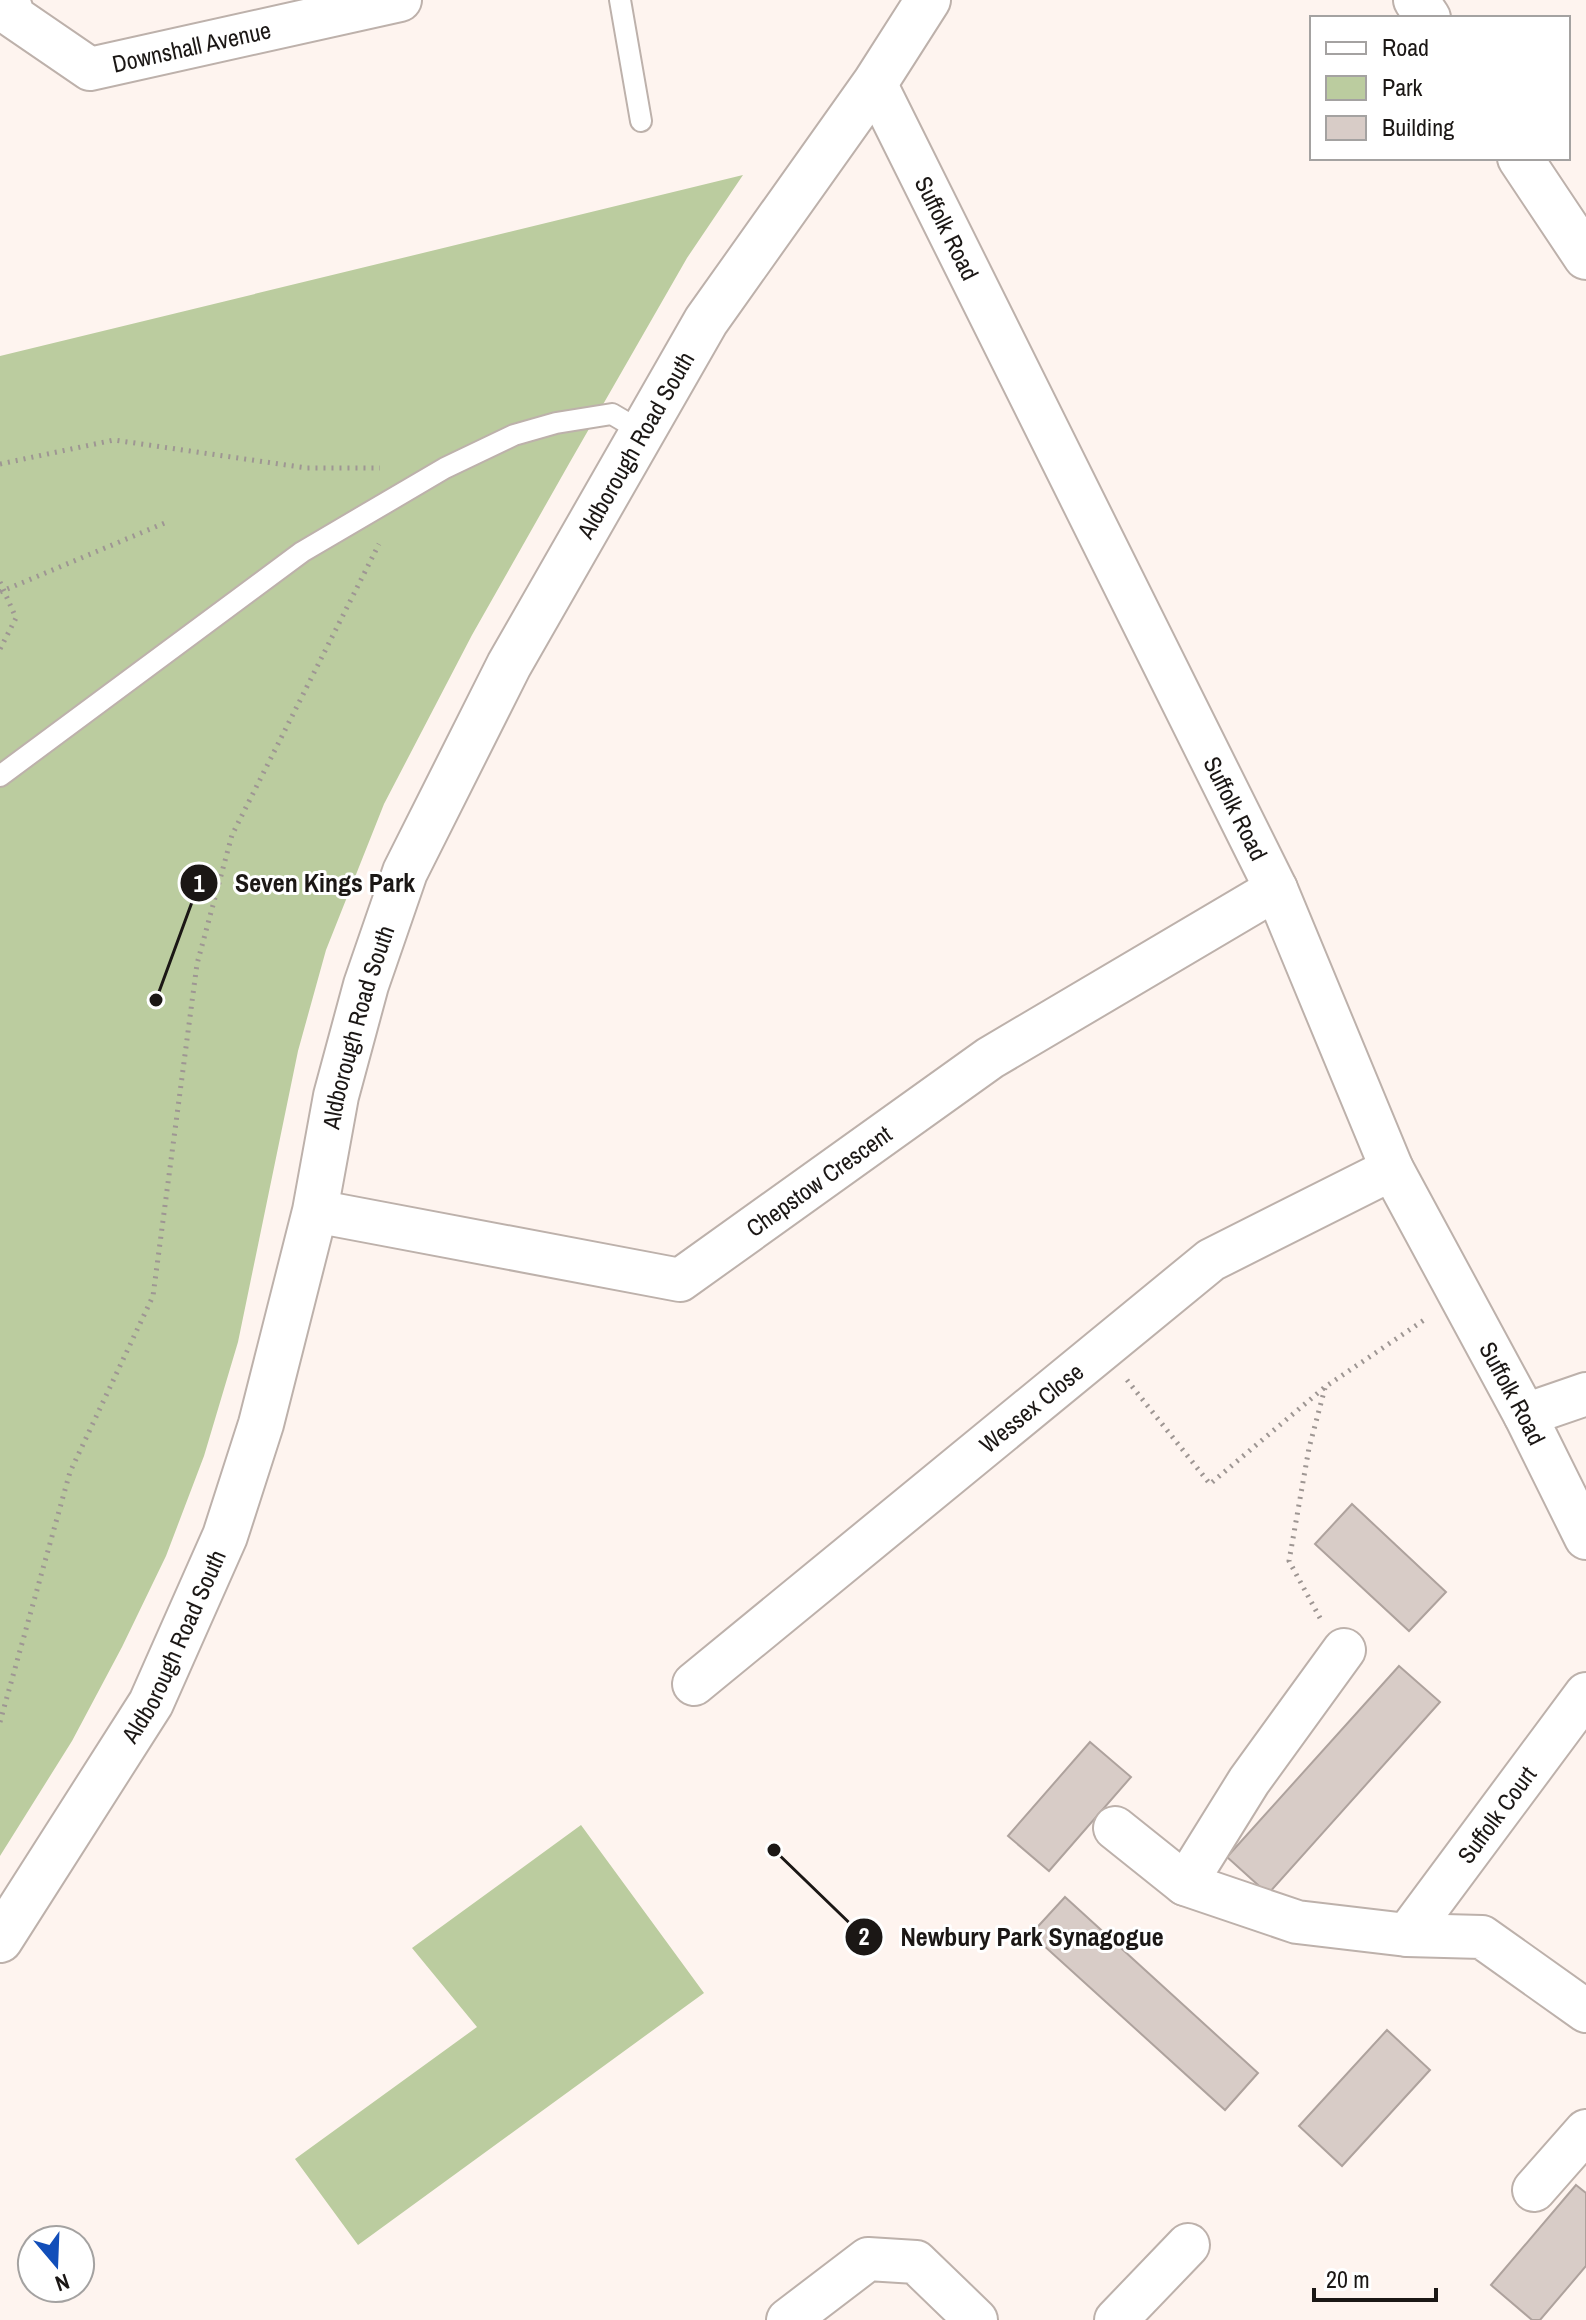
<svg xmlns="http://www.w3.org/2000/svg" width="1586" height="2320" viewBox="0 0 1586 2320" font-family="'Archivo Narrow',sans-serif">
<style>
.green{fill:#bbcc9f}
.building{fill:#d8ccc7;stroke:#aea29d;stroke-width:2}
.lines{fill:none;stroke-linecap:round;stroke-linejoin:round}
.service-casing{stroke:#bdb1ab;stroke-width:24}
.minor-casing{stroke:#bdb1ab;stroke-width:46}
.tertiary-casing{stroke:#bdb1ab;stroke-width:48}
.path{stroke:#9e9693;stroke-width:5;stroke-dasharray:2 6;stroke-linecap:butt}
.service{stroke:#fff;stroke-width:20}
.minor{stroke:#fff;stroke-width:42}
.tertiary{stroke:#fff;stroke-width:44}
.labels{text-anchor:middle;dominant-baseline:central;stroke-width:6;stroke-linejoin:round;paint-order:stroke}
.street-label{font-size:24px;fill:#1b1715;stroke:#fff}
.leader{fill:none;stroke:#1b1715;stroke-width:3}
.callout-dot{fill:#1b1715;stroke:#fff;stroke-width:3}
.mark-label{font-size:24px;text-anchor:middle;font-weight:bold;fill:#fff}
.callout-label{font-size:26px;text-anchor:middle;font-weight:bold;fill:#1b1715;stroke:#fff;stroke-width:6;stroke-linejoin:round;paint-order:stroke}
</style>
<rect width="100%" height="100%" fill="#fef4ef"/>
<!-- green -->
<g class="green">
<polygon points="743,175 687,258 570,462 472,635 384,804 326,950 298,1051 238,1342 204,1456 166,1556 122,1647 72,1741 0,1856 0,356"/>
<polygon points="581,1825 704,1993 358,2245 295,2159 477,2027 412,1948"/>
</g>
<!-- building -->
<g class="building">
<polygon points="1352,1504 1446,1592 1409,1631 1315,1544"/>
<polygon points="1399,1666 1440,1702 1268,1894 1227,1857"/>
<polygon points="1090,1742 1131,1777 1049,1871 1008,1836"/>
<polygon points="1065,1897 1258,2073 1225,2110 1031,1934"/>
<polygon points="1387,2030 1430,2070 1342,2166 1299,2126"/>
<polygon points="1576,2185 1586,2193 1586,2266 1540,2320 1532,2320 1491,2285"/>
</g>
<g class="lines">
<!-- service casing -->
<g class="service-casing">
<g id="service">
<polyline points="620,0 641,121"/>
<polyline points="0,776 302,552 445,468 514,435 556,423 612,414 641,431"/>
</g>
</g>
<!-- minor casing -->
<g class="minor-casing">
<g id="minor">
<path id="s1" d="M 8,0 L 14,17 L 90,69 L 400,0"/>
<path id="s2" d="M 875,83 L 1276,889 L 1392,1169 L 1525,1415 L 1586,1538"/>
<path id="s3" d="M 315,1211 L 680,1280 L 990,1058 L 1276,889"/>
<polyline points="1525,1415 1586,1394"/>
<path id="s4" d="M 694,1684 L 1211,1260 L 1392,1169"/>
<polyline points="1115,1828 1185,1884 1297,1922 1407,1935 1482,1937 1586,2011"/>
<polyline points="1185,1884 1249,1781 1344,1650"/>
<path id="s5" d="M 1407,1935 L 1586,1694"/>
<polyline points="1534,2190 1586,2131"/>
<polyline points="788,2320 868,2259 916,2262 976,2320"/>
<polyline points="1116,2320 1188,2245"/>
</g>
</g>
<!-- tertiary casing -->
<g class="tertiary-casing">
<g id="tertiary">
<polyline points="1416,0 1428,18"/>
<polyline points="1520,158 1586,257"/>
<path id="s6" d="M 0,1940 L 151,1703 L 225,1536 L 261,1424 L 315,1211 L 336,1096 L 366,985 L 405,872 L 509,665 L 706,321 L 875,83 L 928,0"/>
</g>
</g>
<!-- path -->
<g class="path">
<polyline points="0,464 114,440 307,468 380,468"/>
<polyline points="0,582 16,618 0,649"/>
<polyline points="0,592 167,522"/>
<polyline points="1127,1380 1210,1484 1325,1387 1427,1318"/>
<polyline points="1320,1618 1289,1561 1309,1448 1325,1388"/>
<polyline points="0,1722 70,1472 153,1296 197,964 232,835 379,544"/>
</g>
<!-- service -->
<use href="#service" class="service"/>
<!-- minor -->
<use href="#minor" class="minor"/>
<!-- tertiary -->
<use href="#tertiary" class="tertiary"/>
</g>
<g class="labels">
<!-- street labels -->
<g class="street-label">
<text stroke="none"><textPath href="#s1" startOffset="214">Downshall Avenue</textPath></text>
<text stroke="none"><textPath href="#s2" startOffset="162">Suffolk Road</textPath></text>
<text stroke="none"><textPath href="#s6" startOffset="1638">Aldborough Road South</textPath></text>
<text stroke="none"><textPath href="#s2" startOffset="810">Suffolk Road</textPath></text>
<text stroke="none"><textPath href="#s6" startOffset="990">Aldborough Road South</textPath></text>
<text stroke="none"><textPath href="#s3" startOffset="542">Chepstow Crescent</textPath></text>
<text stroke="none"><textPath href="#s2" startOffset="1458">Suffolk Road</textPath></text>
<text stroke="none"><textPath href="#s4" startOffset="436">Wessex Close</textPath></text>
<text stroke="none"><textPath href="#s6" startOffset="342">Aldborough Road South</textPath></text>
<text stroke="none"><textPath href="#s5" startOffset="150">Suffolk Court</textPath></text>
</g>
</g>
<!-- callouts -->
<path class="leader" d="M156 1000L199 883M774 1850L864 1937"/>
<g class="callout-dot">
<circle cx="156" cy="1000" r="8"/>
<circle cx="774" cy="1850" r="8"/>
<circle cx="199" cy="883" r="20"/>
<circle cx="864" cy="1937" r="20"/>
</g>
<g class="mark-label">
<text x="199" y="892">1</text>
<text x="864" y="1945">2</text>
</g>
<g class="callout-label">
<text x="325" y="892">Seven Kings Park</text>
<text x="1032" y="1946">Newbury Park Synagogue</text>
</g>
<!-- legend -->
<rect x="1310" y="16" width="260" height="144" fill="#ffffff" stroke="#a4a2a1" stroke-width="2"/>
<rect x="1326" y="42" width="40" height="12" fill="#ffffff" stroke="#a4a2a1" stroke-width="2"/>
<text x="1382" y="56" font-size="24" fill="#1b1715">Road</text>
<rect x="1326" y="76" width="40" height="24" fill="#bbcc9f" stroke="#a4a2a1" stroke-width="2"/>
<text x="1382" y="96" font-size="24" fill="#1b1715">Park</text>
<rect x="1326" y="116" width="40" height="24" fill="#d8ccc7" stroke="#a4a2a1" stroke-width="2"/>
<text x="1382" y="136" font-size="24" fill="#1b1715">Building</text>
<!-- north arrow -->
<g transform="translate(56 2264) rotate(161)"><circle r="38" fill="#ffffff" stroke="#a4a2a1" stroke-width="2"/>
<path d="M0-6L14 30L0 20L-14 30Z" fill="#124eb9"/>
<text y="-12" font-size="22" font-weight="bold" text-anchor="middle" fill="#1b1715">N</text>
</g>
<!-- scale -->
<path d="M1314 2288v12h122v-12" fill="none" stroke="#1b1715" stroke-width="4"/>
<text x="1326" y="2288" font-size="24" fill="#1b1715" stroke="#ffffff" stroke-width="6" paint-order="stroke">20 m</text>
</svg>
